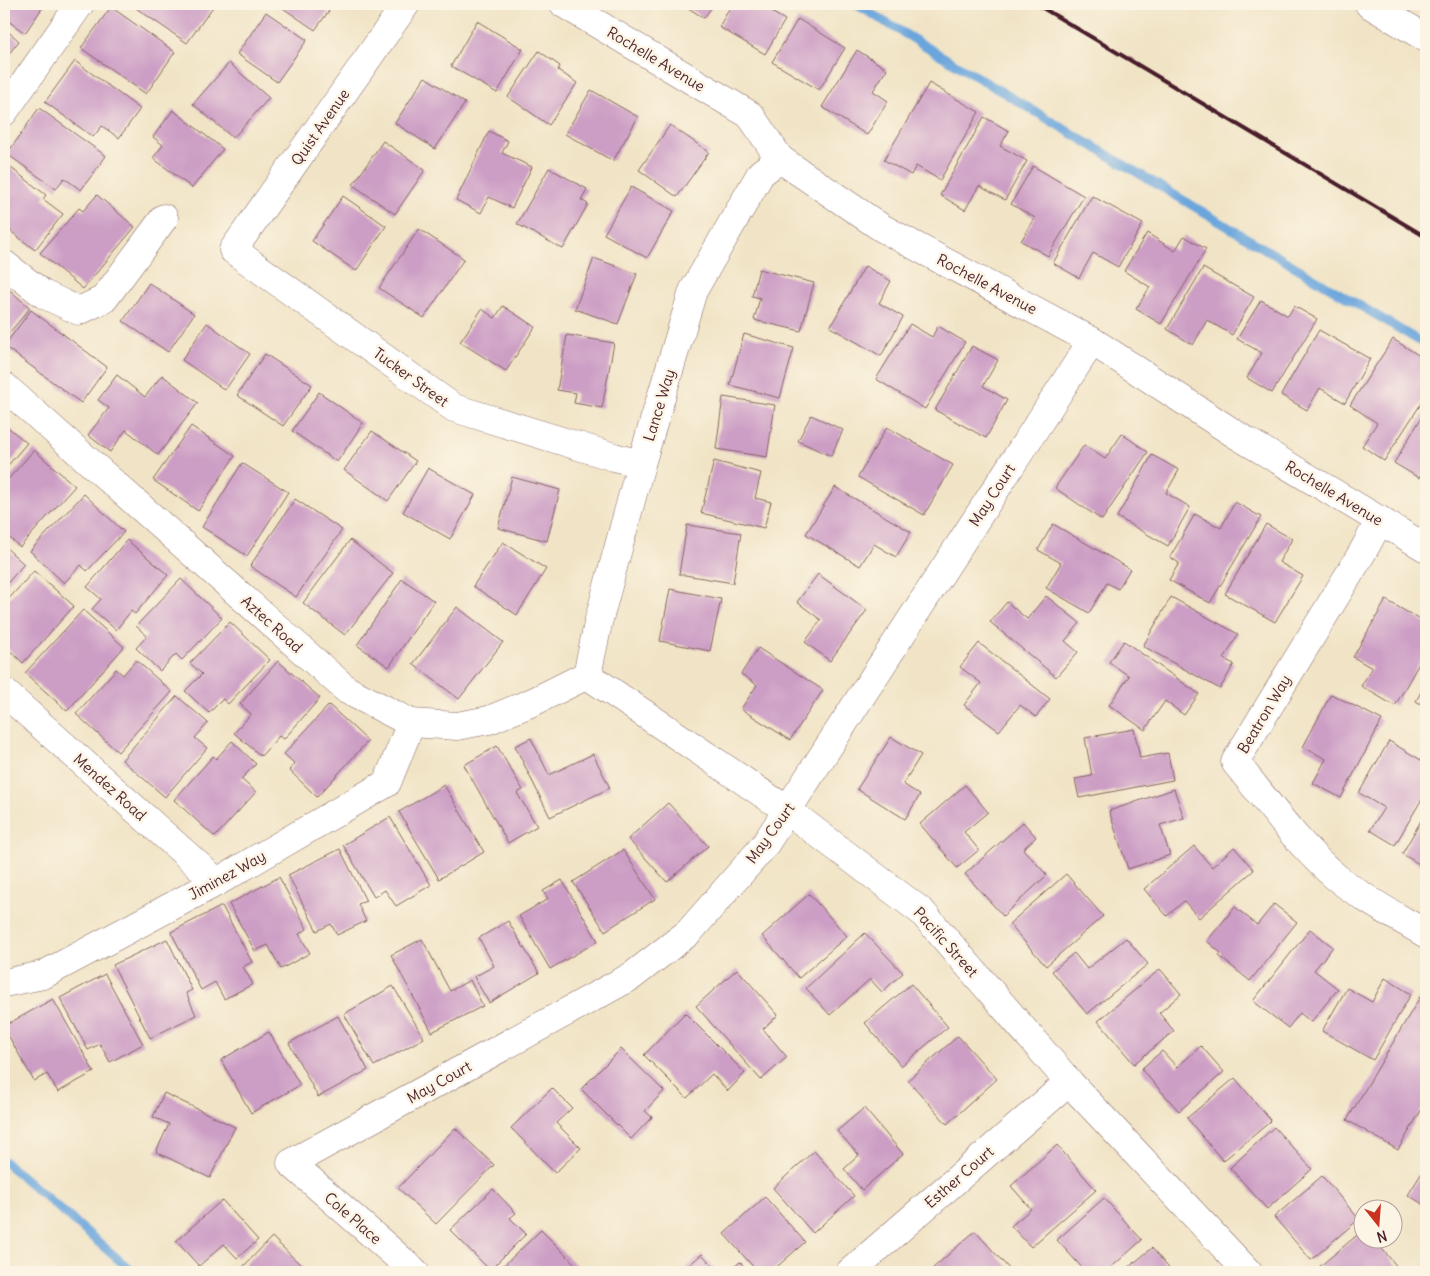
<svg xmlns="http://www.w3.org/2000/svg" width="1430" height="1276" viewBox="0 0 1430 1276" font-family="Delius,sans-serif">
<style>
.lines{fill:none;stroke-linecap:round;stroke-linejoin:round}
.stream{stroke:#6ba6dc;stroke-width:9}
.building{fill:#cc9dc5}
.minor-casing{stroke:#846461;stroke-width:29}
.minor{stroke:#fff;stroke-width:28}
.rail{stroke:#4a1f2b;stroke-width:4}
.labels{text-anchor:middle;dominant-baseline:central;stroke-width:5;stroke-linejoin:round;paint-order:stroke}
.street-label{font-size:15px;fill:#4a1f2b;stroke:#fcf5e5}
</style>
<rect width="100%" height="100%" fill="#fcf5e5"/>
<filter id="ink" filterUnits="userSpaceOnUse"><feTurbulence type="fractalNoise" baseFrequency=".02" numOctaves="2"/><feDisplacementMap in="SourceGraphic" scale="10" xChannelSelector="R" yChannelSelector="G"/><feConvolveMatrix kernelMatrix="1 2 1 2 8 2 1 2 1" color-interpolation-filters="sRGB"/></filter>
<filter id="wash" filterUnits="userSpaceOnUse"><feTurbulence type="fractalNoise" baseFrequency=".0096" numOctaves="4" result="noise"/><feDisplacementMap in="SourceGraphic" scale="20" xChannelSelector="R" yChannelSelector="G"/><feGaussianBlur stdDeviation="1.12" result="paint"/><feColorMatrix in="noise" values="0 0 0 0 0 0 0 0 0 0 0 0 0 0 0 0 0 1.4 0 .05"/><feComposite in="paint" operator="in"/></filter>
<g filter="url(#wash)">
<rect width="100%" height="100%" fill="#f1e4c6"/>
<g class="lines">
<!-- stream -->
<g class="stream">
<polyline points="855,4 1426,345"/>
<polyline points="4,1161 133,1272"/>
</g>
</g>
<g id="blocks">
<!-- building -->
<g class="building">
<polygon points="4,4 45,4 25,33 4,18"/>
<polygon points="130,4 215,4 187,43"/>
<polygon points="277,4 334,4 315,30"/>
<polygon points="682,4 714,4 704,18"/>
<polygon points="732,4 778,4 773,13 785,20 765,54 719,27"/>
<polygon points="111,7 175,52 146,94 81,48"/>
<polygon points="266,12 307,40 277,82 237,54"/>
<polygon points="798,19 845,48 819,90 772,62"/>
<polygon points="477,21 523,49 497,93 451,66"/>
<polygon points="4,28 19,41 4,60"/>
<polygon points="857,50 887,69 873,91 888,101 867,135 822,107"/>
<polygon points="539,51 560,66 558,70 577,83 549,125 508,97"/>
<polygon points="75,61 140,109 119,138 102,126 93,137 45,102"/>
<polygon points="229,63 269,98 233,138 193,104"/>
<polygon points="425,77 465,103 435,149 395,123"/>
<polygon points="929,83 979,112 940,180 916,166 911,175 884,160"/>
<polygon points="591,90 638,117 613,161 565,134"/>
<polygon points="39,108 106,156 81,190 64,178 56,189 7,154"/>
<polygon points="173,110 223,149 192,188 153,158 163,145 153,137"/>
<polygon points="984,117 1009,131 1000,146 1027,161 1005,200 979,186 965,210 940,195"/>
<polygon points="670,125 709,152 677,197 639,170"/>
<polygon points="489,131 508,141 502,153 532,167 512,208 489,197 481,213 456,200"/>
<polygon points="383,141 425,170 395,214 353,185"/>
<polygon points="6,164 46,195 43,199 63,214 35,250 4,226 4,167"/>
<polygon points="1033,166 1084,196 1048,256 1021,241 1035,218 1011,204"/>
<polygon points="549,168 587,189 581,200 588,204 563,249 517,224"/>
<polygon points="631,187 674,211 647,258 604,234"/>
<polygon points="97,195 135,227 83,289 40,253 79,208 83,211"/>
<polygon points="343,196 386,226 356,271 312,241"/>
<polygon points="1092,196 1143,224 1118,267 1093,253 1079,278 1053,263"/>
<polygon points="419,229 464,259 424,318 379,288"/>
<polygon points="1147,233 1175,251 1184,236 1206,249 1161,324 1136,309 1150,287 1124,271"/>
<polygon points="594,258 637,274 618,324 575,309"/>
<polygon points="865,266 891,281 879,303 903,317 881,356 830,327"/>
<polygon points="1203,268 1254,297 1232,335 1207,320 1193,345 1167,329"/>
<polygon points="759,269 814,283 801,331 754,320 760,298 752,296"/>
<polygon points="149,283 194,314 168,352 123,321"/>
<polygon points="4,285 30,308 4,339"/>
<polygon points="1261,300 1288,316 1294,306 1317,319 1272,393 1247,378 1262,353 1237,339"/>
<polygon points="503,306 535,327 506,371 460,342 482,309 495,318"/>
<polygon points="31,310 107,367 81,403 4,346"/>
<polygon points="207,323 250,354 225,390 182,360"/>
<polygon points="910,324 932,337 938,326 965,342 925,409 876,379"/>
<polygon points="1319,330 1370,359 1345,403 1320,388 1307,410 1281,395"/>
<polygon points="744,334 794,348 780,398 730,385"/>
<polygon points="567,335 614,343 602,408 574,403 576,393 557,390"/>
<polygon points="1393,339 1426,360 1426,396 1384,461 1362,446 1377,423 1350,405"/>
<polygon points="972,346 998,360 983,386 1007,400 986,438 935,410"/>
<polygon points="265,354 312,385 283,426 237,395"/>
<polygon points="117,375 145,397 162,375 198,403 158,455 126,430 110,452 88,435 109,408 98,400"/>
<polygon points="319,392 363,423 337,462 292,431"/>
<polygon points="723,397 775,405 767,457 716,449"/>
<polygon points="1426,410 1426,466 1419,478 1394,463"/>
<polygon points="811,415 843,430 831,456 798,441"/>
<polygon points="4,424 27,443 4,470"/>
<polygon points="191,426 235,456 198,511 153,480"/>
<polygon points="887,427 953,465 924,515 858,477"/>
<polygon points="372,431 416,461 388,501 344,470"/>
<polygon points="1122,434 1148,452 1102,520 1055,488 1084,445 1105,459"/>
<polygon points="34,450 75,486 20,547 4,533 4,511 9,505 4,501 4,484"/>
<polygon points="1152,455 1179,470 1166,493 1190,507 1168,546 1117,517"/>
<polygon points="714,461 761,473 755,498 771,502 764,528 701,513"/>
<polygon points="242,463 288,492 247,556 202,527"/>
<polygon points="428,468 475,495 450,539 403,512"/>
<polygon points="512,477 560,490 547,541 498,528"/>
<polygon points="835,487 911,532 896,557 874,544 860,566 806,534"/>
<polygon points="84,494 124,532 87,571 81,565 64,583 30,551"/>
<polygon points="295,499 342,530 296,597 250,566"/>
<polygon points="1235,502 1261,517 1210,603 1169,580 1179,563 1170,557 1195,514 1221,528"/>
<polygon points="1053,524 1130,569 1118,589 1107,583 1089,613 1046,588 1061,563 1038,550"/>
<polygon points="1266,524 1292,539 1279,562 1303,576 1275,622 1225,594"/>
<polygon points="687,525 741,533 733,583 679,574"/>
<polygon points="127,540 168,575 135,614 131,611 116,630 92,609 101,599 87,587"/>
<polygon points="350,540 393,573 345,635 303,603"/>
<polygon points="503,542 546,569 517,615 473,586"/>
<polygon points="4,546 24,564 4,587"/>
<polygon points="34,571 74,606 23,663 4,645 4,604"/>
<polygon points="818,574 867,610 830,661 805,642 821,620 797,602"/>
<polygon points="181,579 222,618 182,660 176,654 160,671 136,648 147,636 136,626"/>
<polygon points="402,579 434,601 389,667 357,645"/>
<polygon points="670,589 721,599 710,651 660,641"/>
<polygon points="1046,596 1080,623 1065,641 1078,652 1056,677 990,622 1007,602 1027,619"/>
<polygon points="1171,597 1238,634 1224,659 1234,664 1220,689 1143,646"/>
<polygon points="1386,600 1426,623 1426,651 1395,706 1361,686 1372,668 1353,657"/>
<polygon points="457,607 503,642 459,699 413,664"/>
<polygon points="83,610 124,647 67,711 25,673"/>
<polygon points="230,622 270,660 228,704 223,699 209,713 185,691 202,674 190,663"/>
<polygon points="1124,641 1199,694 1184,715 1165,701 1145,730 1109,705 1129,676 1109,662"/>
<polygon points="979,643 1050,699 1036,717 1020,705 999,731 964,705 981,683 960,667"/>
<polygon points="758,648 823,690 790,740 741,709 757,685 741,674"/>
<polygon points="136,660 172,692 118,752 76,714 116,669 123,675"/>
<polygon points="278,661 320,698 284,739 279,736 261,756 234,733 251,714 240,704"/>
<polygon points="1426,683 1426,707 1416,701"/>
<polygon points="1331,694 1382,720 1341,798 1313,783 1326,759 1303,747"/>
<polygon points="177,696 208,723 195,738 207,748 165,797 122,760"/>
<polygon points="329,705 368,741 317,797 289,770 295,764 284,754"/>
<polygon points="1134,729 1140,758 1168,753 1173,780 1079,798 1075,779 1092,776 1085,738"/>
<polygon points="891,737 921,755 903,784 920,795 905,819 857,789"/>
<polygon points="531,738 549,775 593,754 610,788 550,817 515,746"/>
<polygon points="232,741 256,764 241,779 256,792 215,837 174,800 213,756 216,759"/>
<polygon points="1389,741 1426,763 1426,792 1395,845 1370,830 1384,808 1359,793"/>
<polygon points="497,746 523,790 517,793 537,826 508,843 464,765"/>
<polygon points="444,785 484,852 439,879 399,812"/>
<polygon points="965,785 988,812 964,832 979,850 957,868 920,824"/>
<polygon points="1174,789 1184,818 1160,825 1170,855 1128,869 1109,811"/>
<polygon points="668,803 708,846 667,882 628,839"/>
<polygon points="1426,812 1426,868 1402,854"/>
<polygon points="390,817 431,885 396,906 385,890 374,897 343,845"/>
<polygon points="1023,822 1036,837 1023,849 1047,875 1003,916 965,874"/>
<polygon points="1194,846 1212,867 1234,847 1254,870 1199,918 1184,901 1167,916 1144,889"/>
<polygon points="340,849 366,901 358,904 366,921 337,935 331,924 317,931 288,875"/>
<polygon points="623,850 655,899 605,931 573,882"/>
<polygon points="1066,874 1103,916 1046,966 1009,924"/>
<polygon points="279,877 307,929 299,934 310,953 281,969 268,945 255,951 229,904"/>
<polygon points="562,880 598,941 550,969 519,916 548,899 543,891"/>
<polygon points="809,894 847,936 799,978 762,936"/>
<polygon points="1274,904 1297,922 1250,981 1219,956 1221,953 1207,941 1235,907 1257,925"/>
<polygon points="222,906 252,962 243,967 253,984 224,999 215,982 201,990 171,932"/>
<polygon points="508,921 539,973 489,1003 474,977 494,966 479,938"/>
<polygon points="1310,929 1333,947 1314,970 1338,989 1311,1022 1300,1013 1288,1028 1253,1001"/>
<polygon points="865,933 903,973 882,992 870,979 830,1015 806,988"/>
<polygon points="1126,938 1148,964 1087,1014 1052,971 1074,953 1087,969"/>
<polygon points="167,939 192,990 186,993 196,1015 150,1038 113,965"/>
<polygon points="422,939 450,991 470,980 483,1006 432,1032 391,955"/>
<polygon points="737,969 778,1015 763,1029 787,1057 761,1080 696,1006"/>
<polygon points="1160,969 1181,994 1159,1013 1174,1031 1134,1064 1098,1021"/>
<polygon points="105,974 143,1044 110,1062 100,1044 88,1050 60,998"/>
<polygon points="1385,978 1411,994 1373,1060 1322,1031 1347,988 1372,1002"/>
<polygon points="911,984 948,1027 901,1066 865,1023"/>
<polygon points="393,986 424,1038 374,1066 344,1014"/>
<polygon points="1420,997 1426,1001 1426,1102 1398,1150 1347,1120"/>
<polygon points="53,999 94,1072 58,1092 47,1074 34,1081 4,1028 4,1026"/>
<polygon points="685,1013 745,1073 728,1091 712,1074 687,1098 644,1055"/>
<polygon points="338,1016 368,1070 318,1097 289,1043"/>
<polygon points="269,1032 300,1085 251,1113 221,1060"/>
<polygon points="958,1036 997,1079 947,1124 908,1080"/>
<polygon points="1201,1046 1224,1072 1179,1111 1141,1069 1162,1051 1177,1067"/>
<polygon points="621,1049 664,1091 645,1111 652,1117 631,1139 581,1089"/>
<polygon points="1235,1078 1271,1121 1223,1161 1187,1118"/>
<polygon points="552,1088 572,1108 556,1123 581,1148 555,1173 511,1128"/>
<polygon points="164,1093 235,1127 210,1178 156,1152 169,1124 153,1117"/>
<polygon points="864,1108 903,1154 862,1190 844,1169 859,1155 837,1131"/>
<polygon points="1274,1127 1312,1169 1267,1209 1230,1168"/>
<polygon points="455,1128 494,1165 436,1224 398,1188"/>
<polygon points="1057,1145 1096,1190 1031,1247 1011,1226 1031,1209 1011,1186"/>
<polygon points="814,1151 854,1196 813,1233 773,1188"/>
<polygon points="1426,1166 1426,1206 1408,1195"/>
<polygon points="1322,1176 1359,1219 1311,1260 1274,1217"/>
<polygon points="493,1189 516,1213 510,1218 526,1234 490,1270 450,1230"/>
<polygon points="765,1197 805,1242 771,1272 758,1272 724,1234"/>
<polygon points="1104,1198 1142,1240 1106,1272 1086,1272 1057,1240"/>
<polygon points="222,1200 258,1240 237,1258 224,1244 199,1266 176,1241"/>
<polygon points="541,1230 581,1270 579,1272 497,1272"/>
<polygon points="975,1231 1012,1272 935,1272 932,1269"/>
<polygon points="1362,1231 1362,1238 1373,1238 1399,1269 1395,1272 1324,1272 1319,1267"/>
<polygon points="272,1237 308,1272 238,1272"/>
<polygon points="1152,1248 1172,1272 1123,1272"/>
<polygon points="702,1254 718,1272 681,1272"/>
<polygon points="740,1262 749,1272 728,1272"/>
</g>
</g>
</g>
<g filter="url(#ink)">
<use href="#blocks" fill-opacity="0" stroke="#846461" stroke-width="1"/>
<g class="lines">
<!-- minor casing -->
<g class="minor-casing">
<g id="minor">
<polyline points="406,4 233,250 454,408 614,457 641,464"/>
<polyline points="564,4 750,115 780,159 882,228 1092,341 1235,434 1426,548"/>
<polyline points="1369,4 1426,38"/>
<polyline points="4,112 80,4"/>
<polyline points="4,264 43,294 79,311 104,299 164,218"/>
<polyline points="4,386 347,690 411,723 457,726 489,720 535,701 587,675"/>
<path d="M 1380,520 L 1362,553 L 1235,762 C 1267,801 1297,844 1336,877 C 1363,899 1396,916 1426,934"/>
<polyline points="587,675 787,810 922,912 1069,1082 1248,1272"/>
<polyline points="587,675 599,619 641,464 693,291 761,173 780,159"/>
<polyline points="4,692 217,882"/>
<polyline points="4,983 43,975 217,882 387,783 411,723"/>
<polyline points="415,1272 291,1163 632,976 689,932 764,846 1092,341"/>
<polyline points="850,1272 1069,1082"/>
</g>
</g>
<!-- minor -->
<use href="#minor" class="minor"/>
<!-- rail -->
<polyline class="rail" points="1036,4 1426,237"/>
</g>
</g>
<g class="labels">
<!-- street labels -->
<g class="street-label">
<text transform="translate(656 59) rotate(31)">Rochelle Avenue</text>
<text transform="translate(320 127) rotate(-55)">Quist Avenue</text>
<text transform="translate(987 284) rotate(28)">Rochelle Avenue</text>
<text transform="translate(411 377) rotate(36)">Tucker Street</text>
<text transform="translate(659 405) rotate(-73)">Lance Way</text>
<text transform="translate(1334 493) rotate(31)">Rochelle Avenue</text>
<text transform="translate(992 495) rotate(-57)">May Court</text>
<text transform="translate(272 624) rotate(42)">Aztec Road</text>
<text transform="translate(1264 714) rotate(-59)">Beatron Way</text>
<text transform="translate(110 787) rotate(42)">Mendez Road</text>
<text transform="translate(770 833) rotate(-54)">May Court</text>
<text transform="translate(227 875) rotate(-29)">Jiminez Way</text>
<text transform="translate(946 942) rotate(48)">Pacific Street</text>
<text transform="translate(439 1082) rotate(-29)">May Court</text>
<text transform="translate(959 1177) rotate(-41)">Esther Court</text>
<text transform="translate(353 1218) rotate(41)">Cole Place</text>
</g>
</g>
<!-- margin -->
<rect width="1430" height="1276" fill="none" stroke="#fcf5e5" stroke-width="20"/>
<!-- north arrow -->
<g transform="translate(1378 1224) rotate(163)"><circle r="24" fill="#fcf5e5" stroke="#b59f9b"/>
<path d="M0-4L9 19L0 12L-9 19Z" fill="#c8321e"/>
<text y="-8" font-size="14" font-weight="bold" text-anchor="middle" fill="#4a1f2b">N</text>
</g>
</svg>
